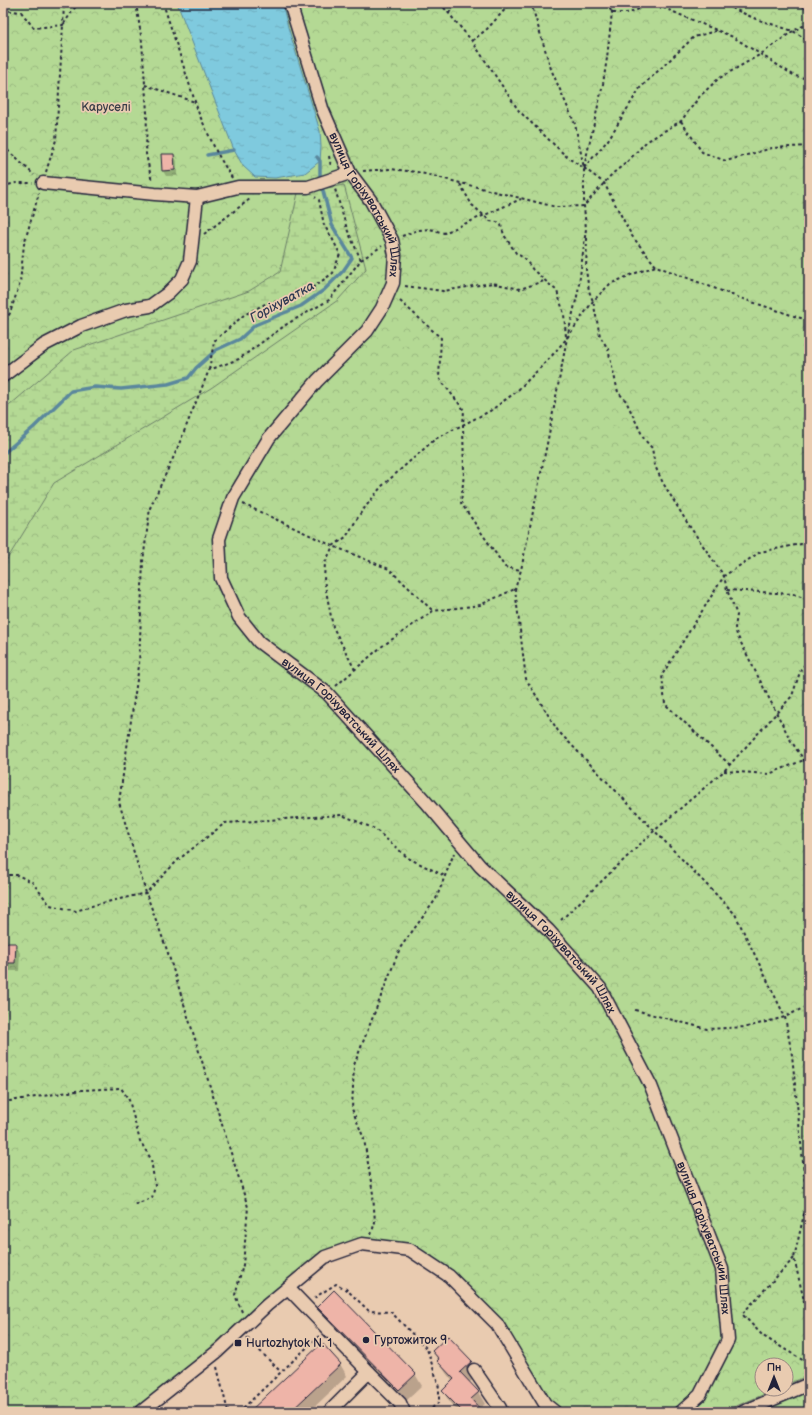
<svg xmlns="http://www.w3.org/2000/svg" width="812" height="1415" viewBox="0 0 812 1415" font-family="'Balsamiq Sans',sans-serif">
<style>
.forest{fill:url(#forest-crowns);stroke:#6b7e68}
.wetland{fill:url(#wetland-marsh);stroke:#6b7e68}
.water{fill:url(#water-ripples);stroke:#5a879d}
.shadow{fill:#0003}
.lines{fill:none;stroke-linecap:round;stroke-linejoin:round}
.stream{stroke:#5a879d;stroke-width:3.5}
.building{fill:#eeb4a8;stroke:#22223b}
.minor-casing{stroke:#22223b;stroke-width:15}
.path{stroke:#22223b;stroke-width:2;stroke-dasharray:3 3;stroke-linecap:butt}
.minor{stroke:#e9cbb0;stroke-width:12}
.poi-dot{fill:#22223b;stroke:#e9cbb0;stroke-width:1.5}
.labels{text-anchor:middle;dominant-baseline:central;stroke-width:3.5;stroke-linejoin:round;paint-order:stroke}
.park-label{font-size:12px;fill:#383d48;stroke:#e9cbb0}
.street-label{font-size:12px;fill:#22223b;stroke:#e9cbb0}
.poi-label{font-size:12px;fill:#22223b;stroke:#e9cbb0;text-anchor:start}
.water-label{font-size:13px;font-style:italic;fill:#303b53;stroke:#e9cbb0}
</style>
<defs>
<pattern id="forest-crowns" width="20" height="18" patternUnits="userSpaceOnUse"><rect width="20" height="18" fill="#b4d994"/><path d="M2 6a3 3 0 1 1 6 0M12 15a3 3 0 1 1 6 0" fill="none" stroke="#9aba80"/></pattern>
<pattern id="wetland-marsh" width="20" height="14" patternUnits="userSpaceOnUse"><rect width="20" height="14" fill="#b4d994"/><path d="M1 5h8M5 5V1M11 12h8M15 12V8" fill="none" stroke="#9aba80"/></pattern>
<pattern id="water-ripples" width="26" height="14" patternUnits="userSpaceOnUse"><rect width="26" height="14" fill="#7fcade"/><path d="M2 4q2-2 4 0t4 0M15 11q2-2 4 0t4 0" fill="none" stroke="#6dadbf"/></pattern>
</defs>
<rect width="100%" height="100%" fill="#e9cbb0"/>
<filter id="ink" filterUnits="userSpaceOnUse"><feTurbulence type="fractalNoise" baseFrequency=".025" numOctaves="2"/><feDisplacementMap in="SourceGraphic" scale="8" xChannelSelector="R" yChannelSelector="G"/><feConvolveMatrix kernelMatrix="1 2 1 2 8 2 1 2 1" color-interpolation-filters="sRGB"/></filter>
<g filter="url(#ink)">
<!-- forest -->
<g class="forest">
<polygon points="3,3 809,3 809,1375 786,1385 786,1365 762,1365 762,1389 777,1389 722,1412 561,1412 549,1401 501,1321 413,1247 362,1239 321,1253 212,1349 133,1412 3,1412"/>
<polygon points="809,1389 809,1412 754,1412"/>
</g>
<!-- wetland -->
<polygon class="wetland" points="344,185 366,269 338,300 211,388 54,483 3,566 3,411 74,350 249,291 280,272 298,193"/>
<!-- water -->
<polygon class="water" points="177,3 282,3 288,27 320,131 321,147 320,161 305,173 275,178 255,177 243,166 234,150"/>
<!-- shadow -->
<g class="shadow">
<polygon points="801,3 805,3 809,6 809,13 801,6"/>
<polygon points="174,155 177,161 177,176 166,176 163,171"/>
<polygon points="3,944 15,944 20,953 19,971 3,971"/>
<polygon points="318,1307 415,1374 422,1386 406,1401 325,1319"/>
<polygon points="448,1337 471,1362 478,1374 469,1383 478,1392 485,1404 479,1409 482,1412 459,1412 450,1403 443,1391 453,1382 446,1373 433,1352"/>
<polygon points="340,1364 347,1376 309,1412 251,1412"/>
<polygon points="371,1409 374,1412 368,1412"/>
</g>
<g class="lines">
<!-- stream -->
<g class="stream">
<polyline points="207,155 234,150"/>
<polyline points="317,157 320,161 320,179"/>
<polyline points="3,454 34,427 71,391 95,387 121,389 168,384 188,378 196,368 216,350 240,339 255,325 301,306 324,290 343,271 352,258 332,225 322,187"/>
</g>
</g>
<!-- building -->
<g class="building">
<polygon points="799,3 807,3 809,5 808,11 799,4"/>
<polygon points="161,154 174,154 175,170 162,171"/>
<polygon points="3,943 16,943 15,963 3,963"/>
<polygon points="334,1290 416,1374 399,1390 317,1307"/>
<polygon points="448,1336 472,1361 460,1372 479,1392 471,1399 483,1412 459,1412 461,1410 442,1391 454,1379 437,1361 439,1359 432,1351"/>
<polygon points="322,1343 341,1364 290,1412 249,1412"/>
</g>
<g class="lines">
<!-- minor casing -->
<g class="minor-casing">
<g id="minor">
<path id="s1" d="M 290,3 L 322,108 L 350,173 L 371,201 L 392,240 L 395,255 L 393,283 L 382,308 L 367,331 L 317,381 L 269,438 L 233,498 L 219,539 L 221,578 L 239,617 L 259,642 L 327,693 L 426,802 L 480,866 L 548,930 L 600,988 L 651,1086 L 722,1269 L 728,1340 L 700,1395 L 681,1412"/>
<polyline points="43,183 155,194 197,197 238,187 308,187 350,173"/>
<polyline points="3,376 44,345 81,326 126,310 150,306 168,293 182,279 190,261 197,197"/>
<polyline points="288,1288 369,1372 400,1403 404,1412"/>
<polyline points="474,1370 500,1408 499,1412"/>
<polyline points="141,1412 218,1351 267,1305 325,1257 362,1244 410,1250 449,1276 497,1324 545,1404 555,1412"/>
<polyline points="329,1412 369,1372"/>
<polyline points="743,1412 809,1384"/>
</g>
</g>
<!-- path -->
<g class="path">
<polyline points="136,3 142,42 147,112 146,154 152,182"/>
<polyline points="163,3 199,114 217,153 232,178"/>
<polyline points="440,3 472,41 519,111 568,158 584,168 584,206 586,229 578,292 567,338 548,439 521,570 515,589 526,679 558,731 735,914 785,1017 792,1055 807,1201 794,1258 809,1322"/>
<polyline points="531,3 551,69 575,124 584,168 604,183 632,236 656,266"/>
<path d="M 607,3 L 612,13 C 630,13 633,14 648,3"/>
<polyline points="652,3 733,37 795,76 809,79"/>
<polyline points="721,3 756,19 793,31 809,41"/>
<polyline points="3,10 21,12 34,28 63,25 64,3"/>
<polyline points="449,13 456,3"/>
<polyline points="472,41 487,29 511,3"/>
<polyline points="145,85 195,102"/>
<polyline points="681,121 702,152 726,161 772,148 809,146"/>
<polyline points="3,146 34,175"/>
<polyline points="329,156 331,167"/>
<polyline points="584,167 603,84 607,58 613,3"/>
<polyline points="584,168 608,140 640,88 694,37 719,30"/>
<polyline points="363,171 390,169 417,172 556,207 584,206 612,174 626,163 646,142 681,121 700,96 718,79 761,54 793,31 809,23"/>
<polyline points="46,172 56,140 63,25 78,3"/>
<polyline points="460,184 472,205 490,221 497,222 501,225 504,235 516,253 525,259 533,270 557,291 564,314 566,337"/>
<polyline points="3,186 16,183 33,183"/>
<polyline points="204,234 250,199"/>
<polyline points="402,236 418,230 430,229 444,233 521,199"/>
<polyline points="587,238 586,270 589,291 593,301 600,336 608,349 618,392 626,401 644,439 652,448 655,466 663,483 688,524 724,576 727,590 737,615 735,628 737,635 776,712 791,741 804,760 809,773"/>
<polyline points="361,260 382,246"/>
<polyline points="405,286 443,291 492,283 520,289 544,281"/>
<polyline points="400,301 441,338 439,378 464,410 463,425 464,473 461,503 505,567 521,570"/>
<polyline points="3,326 10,313 20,283 24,244 39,193"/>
<polyline points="209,370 214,341 244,315 267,303 298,298 333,273 340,254 332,238 324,225 319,200 315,197"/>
<polyline points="243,504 333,546 389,569 433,611"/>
<polyline points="727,590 793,594 809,600"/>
<polyline points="355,670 333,627 324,580 325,563 333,546 346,537 360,514 381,487 435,439 490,411 516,392 549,359 567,338 593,301 610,284 633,274 656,266 740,298 797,317 809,320"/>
<polyline points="336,686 381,647 433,611 480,605 515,589"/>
<polyline points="730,765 665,704 662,675 724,576 760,552 801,544 809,546"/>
<polyline points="724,771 769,774 804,760 809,741"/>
<polyline points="3,875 17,875 32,882 50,905 76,911 98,904 146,893 178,860 225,823 342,815 375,829 408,858 445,876"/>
<polyline points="561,920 654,831 724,771 792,696 801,669 809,660"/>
<polyline points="635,1010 707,1029 747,1027 785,1017 809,1005"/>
<polyline points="3,1102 82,1090 121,1088 129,1100 140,1141 151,1159 155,1186 152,1198 133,1205"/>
<polyline points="807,1198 809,1190"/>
<polyline points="371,1235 375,1222 373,1194 364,1139 352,1109 354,1065 400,948 436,899 454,853"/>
<polyline points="794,1258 742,1314 763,1336 809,1364"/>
<polyline points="314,1298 336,1284 346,1289 369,1311 391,1312 427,1349 437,1380 439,1388 439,1402 428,1412"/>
<polyline points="242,1312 235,1295 243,1265 248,1207 167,950 146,893 119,802 139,666 143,561 150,508 175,454 209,370 239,359 287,324 329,300 361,260 347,229 335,189"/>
<polyline points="247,1338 281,1372"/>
<polyline points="217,1367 228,1412"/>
<polyline points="239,1412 319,1336"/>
</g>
<!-- minor -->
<use href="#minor" class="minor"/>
</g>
</g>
<!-- markers -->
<g class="poi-dot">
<circle cx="366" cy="1340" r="4"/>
<rect x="234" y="1339" width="8" height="8" rx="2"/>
</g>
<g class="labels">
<!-- park labels -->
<g class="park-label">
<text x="106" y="107">Каруселі</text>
</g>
<!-- street labels -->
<g class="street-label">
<text stroke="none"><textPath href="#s1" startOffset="217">вулиця Горіхуватський Шлях</textPath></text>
<text stroke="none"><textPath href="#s1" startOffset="841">вулиця Горіхуватський Шлях</textPath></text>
<text stroke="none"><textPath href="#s1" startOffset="1165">вулиця Горіхуватський Шлях</textPath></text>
<text stroke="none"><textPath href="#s1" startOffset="1490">вулиця Горіхуватський Шлях</textPath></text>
</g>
<!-- poi labels -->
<g class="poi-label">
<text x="374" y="1340">Гуртожиток 9</text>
<text x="246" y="1343">Hurtozhytok N. 1</text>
</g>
<!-- water labels -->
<g class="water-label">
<text transform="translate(282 302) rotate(-29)">Горіхуватка</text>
</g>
</g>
<!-- margin -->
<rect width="812" height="1415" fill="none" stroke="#e9cbb0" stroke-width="16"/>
<rect x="8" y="8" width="796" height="1399" fill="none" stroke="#22223b" stroke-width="1.5" filter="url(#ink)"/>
<!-- north arrow -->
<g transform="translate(774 1377)"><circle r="19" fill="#e9cbb0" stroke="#998781"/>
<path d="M0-3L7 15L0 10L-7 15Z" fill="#22223b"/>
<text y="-6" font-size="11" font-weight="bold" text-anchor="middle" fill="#22223b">Пн</text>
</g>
</svg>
